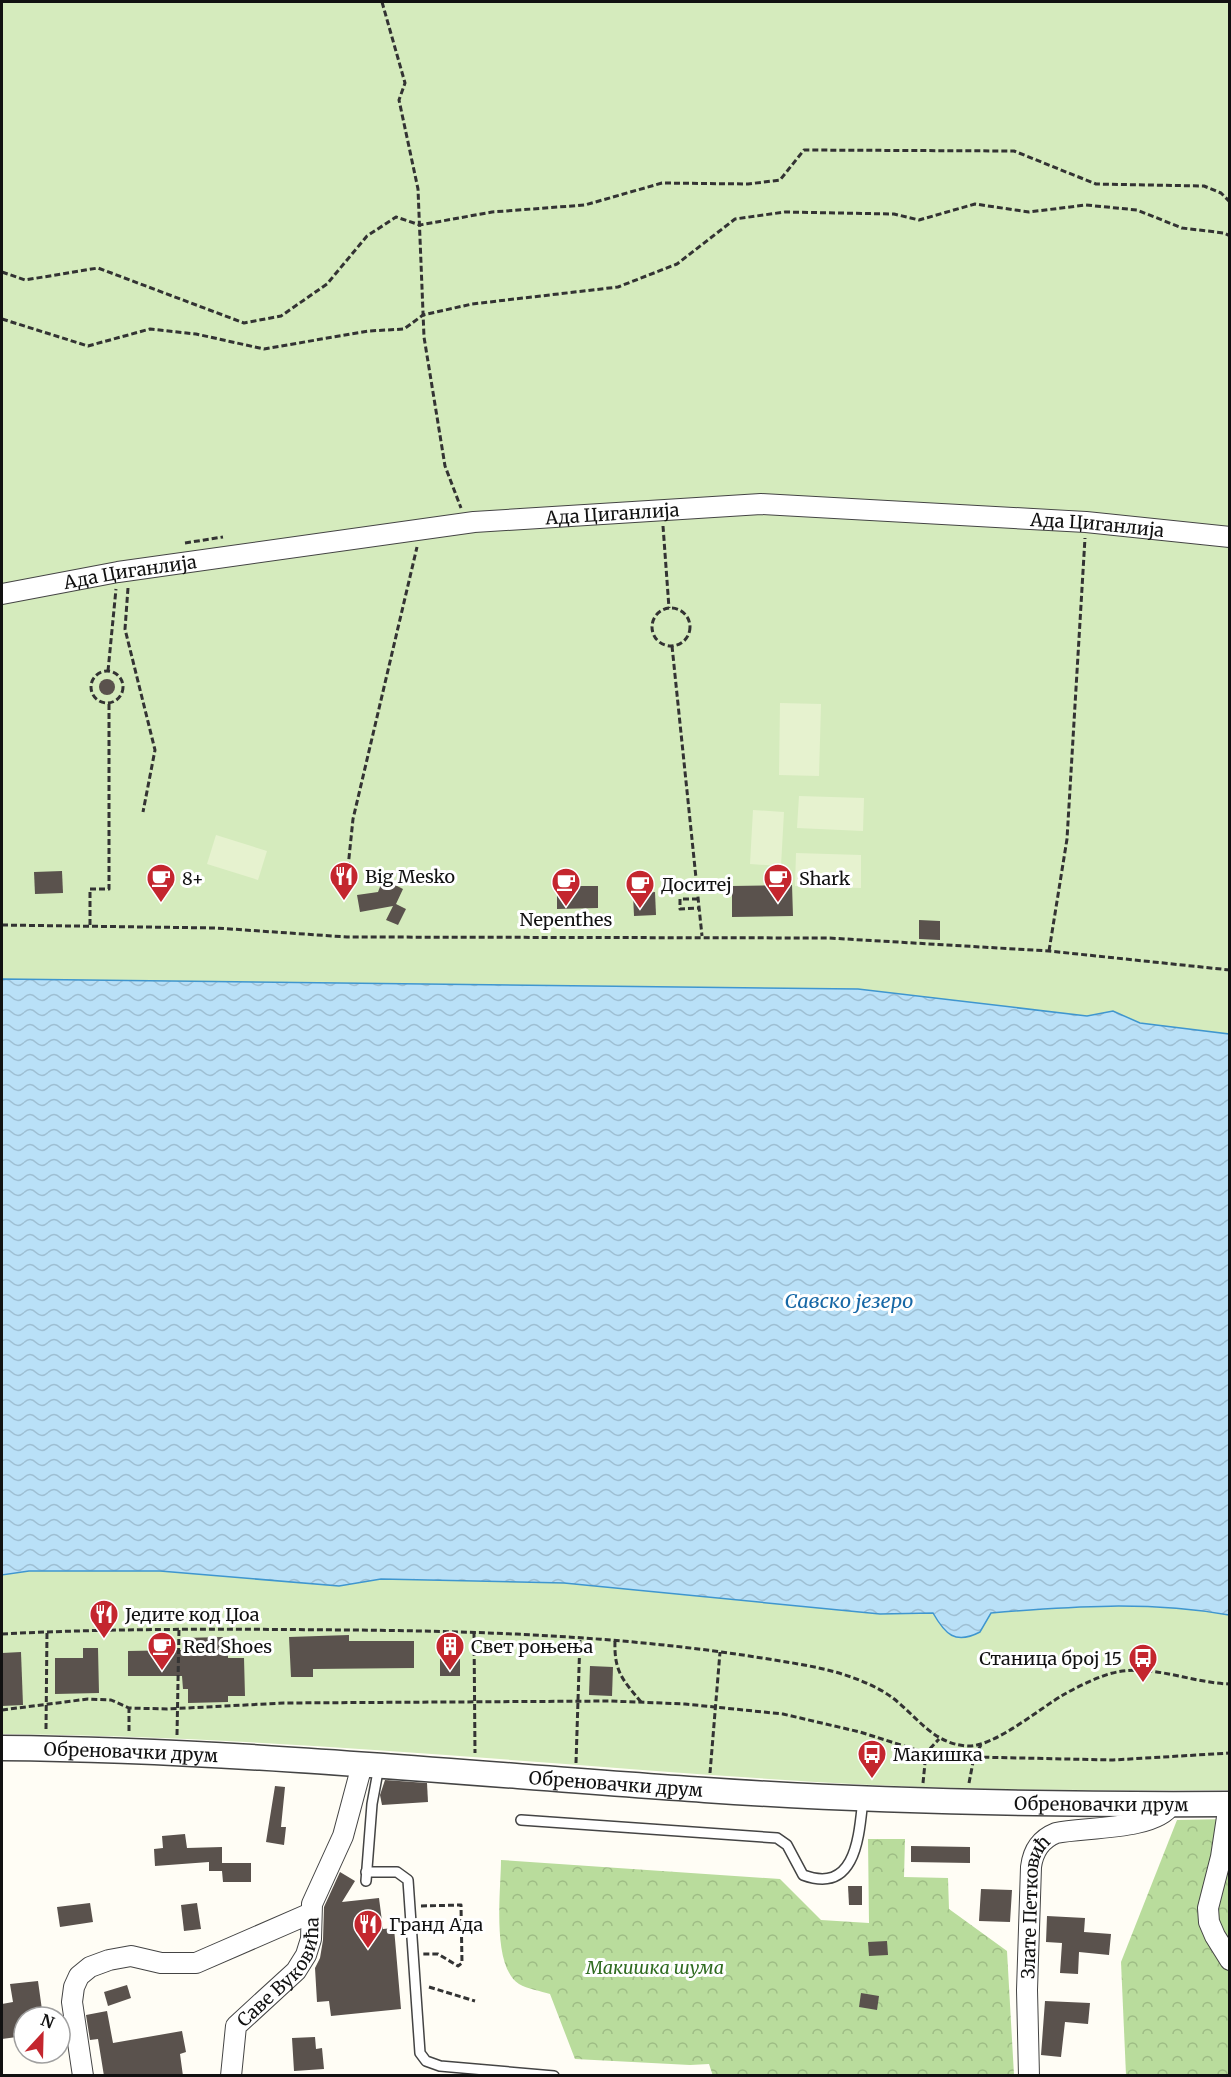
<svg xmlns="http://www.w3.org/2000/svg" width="1231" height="2077" viewBox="0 0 1231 2077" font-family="Merriweather,serif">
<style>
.forest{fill:url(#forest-crowns)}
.park{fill:#d5ebbd}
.pitch{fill:#e6f2cf}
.water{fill:url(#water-waves);stroke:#3f96cf;stroke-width:1.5}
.building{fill:#5a524d}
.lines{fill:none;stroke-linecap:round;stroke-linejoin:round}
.service-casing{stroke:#444;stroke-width:12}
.minor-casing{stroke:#444;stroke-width:22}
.tertiary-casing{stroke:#444;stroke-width:27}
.path{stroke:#333;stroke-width:3;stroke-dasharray:6 3;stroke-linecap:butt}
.service{stroke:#fff;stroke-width:9}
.minor{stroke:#fff;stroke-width:20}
.tertiary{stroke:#fff;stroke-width:24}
.labels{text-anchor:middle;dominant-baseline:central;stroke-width:6;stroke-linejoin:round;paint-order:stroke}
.street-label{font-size:18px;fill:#111;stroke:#fff}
.poi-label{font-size:18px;fill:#111;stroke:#fff;text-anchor:start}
.park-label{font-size:18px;font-style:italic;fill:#2f6b1f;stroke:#fff}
.water-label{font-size:20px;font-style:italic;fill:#1768a6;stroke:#fff}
</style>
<defs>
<pattern id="forest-crowns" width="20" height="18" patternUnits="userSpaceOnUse" patternTransform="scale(1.5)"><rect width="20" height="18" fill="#b9dc9c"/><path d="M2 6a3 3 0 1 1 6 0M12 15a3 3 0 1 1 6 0" fill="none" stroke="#9ebc85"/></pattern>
<pattern id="water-waves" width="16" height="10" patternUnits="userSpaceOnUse" patternTransform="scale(1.5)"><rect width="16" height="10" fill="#b9e0f7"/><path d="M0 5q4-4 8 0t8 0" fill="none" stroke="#9ebfd3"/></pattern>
</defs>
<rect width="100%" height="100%" fill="#fffdf5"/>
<!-- forest -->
<g class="forest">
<polygon points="1229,1819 1229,2075 1126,2075 1121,1962 1177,1820"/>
<path d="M 868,1839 L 905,1839 L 904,1877 L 948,1878 L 949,1909 L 1007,1951 L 1014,2075 L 713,2076 L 709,2064 L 690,2065 L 575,2059 L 550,1994 C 541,1991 527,1989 519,1984 C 491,1966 501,1890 501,1860 L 780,1879 L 821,1920 L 869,1923 Z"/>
</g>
<!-- park -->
<path class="park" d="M 2,2 L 1229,2 L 1229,1790 C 1092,1791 953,1790 816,1782 C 545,1765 273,1736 2,1734 Z"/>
<!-- pitch -->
<g class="pitch">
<polygon points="780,703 821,704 819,776 779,775"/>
<polygon points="799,796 864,798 863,831 797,828"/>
<polygon points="753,810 784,812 781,866 750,864"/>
<polygon points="216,835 267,851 258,880 207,864"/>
<polygon points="796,853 861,855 861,888 795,886"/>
</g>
<!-- water -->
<path class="water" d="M 2,979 L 858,989 L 1087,1016 L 1113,1011 L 1140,1023 L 1229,1034 L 1229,1615 C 1150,1601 1072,1606 991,1613 L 980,1632 C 955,1645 945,1634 933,1613 L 880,1614 L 564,1583 L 381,1579 L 339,1586 L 160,1571 L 29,1571 L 2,1575 Z"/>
<!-- building -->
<g class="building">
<circle cx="107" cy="687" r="8"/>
<polygon points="62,871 63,893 35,894 34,872"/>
<polygon points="383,879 403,889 396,904 406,909 398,925 386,920 393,906 360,912 357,895 378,892"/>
<polygon points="792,885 793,916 732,917 732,886"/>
<polygon points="557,886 598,886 598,908 557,909"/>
<polygon points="655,892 656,915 634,916 633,894"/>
<polygon points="919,920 940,921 940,940 919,939"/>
<polygon points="349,1635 349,1641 414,1641 414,1668 313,1669 313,1677 291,1677 289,1637"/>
<polygon points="223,1637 223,1648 228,1648 228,1658 244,1658 245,1696 228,1696 228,1702 188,1703 188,1689 183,1689 182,1676 128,1676 128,1651 182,1650 182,1638"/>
<polygon points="83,1648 98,1648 99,1693 55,1694 55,1658 83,1658"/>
<polygon points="21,1652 23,1705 2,1706 2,1653"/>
<rect x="440" y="1659" width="20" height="17"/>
<polygon points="590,1666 613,1667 612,1696 589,1695"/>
<polygon points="385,1780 427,1783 428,1802 382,1805 380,1795"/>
<polygon points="275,1786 285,1787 281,1827 286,1827 284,1845 266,1842"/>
<polygon points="185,1834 187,1848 222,1847 222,1863 251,1863 251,1882 223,1882 222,1871 209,1871 209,1862 155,1866 154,1849 163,1848 162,1836"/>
<polygon points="911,1846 970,1847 970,1863 911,1862"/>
<polygon points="340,1872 355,1881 342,1902 379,1898 383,1929 394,1928 401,2009 331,2016 329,2001 317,2002 315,1968 320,1958 323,1940 324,1907"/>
<polygon points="848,1886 862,1886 862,1905 849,1905"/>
<polygon points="981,1889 1012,1890 1010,1922 979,1921"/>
<polygon points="90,1903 93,1922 60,1927 57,1907"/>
<polygon points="197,1903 201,1929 184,1931 181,1905"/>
<polygon points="1047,1916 1085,1918 1084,1932 1111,1934 1109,1955 1079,1952 1078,1974 1060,1973 1062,1943 1046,1942"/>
<polygon points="887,1941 888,1955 869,1956 868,1942"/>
<polygon points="38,1981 43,2017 24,2017 24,2036 2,2039 2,2004 13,2002 10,1984"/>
<polygon points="127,1985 131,1998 108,2006 104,1992"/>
<polygon points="861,1993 879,1996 877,2010 859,2007"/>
<polygon points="1045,2001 1090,2003 1088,2024 1065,2022 1061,2057 1041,2055"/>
<polygon points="107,2011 113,2043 182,2031 186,2052 180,2054 183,2076 104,2076 98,2039 90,2040 86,2015"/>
<polygon points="315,2037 316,2049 322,2048 324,2069 294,2071 292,2038"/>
</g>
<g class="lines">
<!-- service casing -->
<g class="service-casing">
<g id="service">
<path d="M 521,1820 L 777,1838 L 787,1845 L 803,1875 C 857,1895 859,1834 863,1799"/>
<polyline points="366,1872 397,1872 408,1880 420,2053 426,2061 440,2066 554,2076"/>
<polyline points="366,1881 372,1804 379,1766"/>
</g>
</g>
<!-- minor casing -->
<g class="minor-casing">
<g id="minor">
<path id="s1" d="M 2,594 L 118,572 L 474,522 L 761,504 L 1086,522 L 1230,537"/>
<polyline points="1229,1804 1221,1857 1208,1908 1209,1922 1215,1936 1230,1960"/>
<polyline points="83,2076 72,2002 74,1987 79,1976 90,1967 109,1960 131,1956 161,1963 196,1963 311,1913"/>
<path id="s2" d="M 231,2076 L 236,2026 L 296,1971 L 306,1955 L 311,1939 L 312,1904 L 343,1836 L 362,1765"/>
<path id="s3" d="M 1029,2076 L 1027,1990 L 1031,1867 C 1033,1851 1041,1839 1056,1833 C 1085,1827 1155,1830 1171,1805"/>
</g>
</g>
<!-- tertiary casing -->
<g class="tertiary-casing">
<g id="tertiary">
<path id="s4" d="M 2,1748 C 236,1750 471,1774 705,1790 C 880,1802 1054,1805 1230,1804"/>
</g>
</g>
<!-- path -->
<g class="path">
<polyline points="382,2 405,83 399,100 418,189 424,337 445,466 461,508"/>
<polyline points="2,272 25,280 98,268 244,323 281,316 327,284 367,236 396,217 420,225 492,212 585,205 662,183 748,184 780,180 804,150 1014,151 1096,184 1204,186 1221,193 1230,202"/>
<polyline points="2,319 88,346 150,329 196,334 264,349 368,331 404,329 423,315 472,304 618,287 677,264 735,219 785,212 894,214 919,220 975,204 1029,212 1086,205 1137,210 1182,228 1224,233 1230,236"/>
<polyline points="663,526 669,608"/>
<polyline points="185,543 223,537"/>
<polyline points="128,588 125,629 155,750 143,812"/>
<circle cx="671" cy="627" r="19"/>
<polyline points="672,646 702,936"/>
<circle cx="107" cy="687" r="16"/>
<polyline points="108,671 116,589"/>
<polyline points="347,877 353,819 417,547"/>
<polyline points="698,899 680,899 680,909 700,908"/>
<polyline points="2,925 216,928 347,937 829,938 1049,951 1230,970"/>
<polyline points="90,925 90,889 109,889 109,704"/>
<polyline points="1049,951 1067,839 1085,538"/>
<polyline points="474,1632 475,1753"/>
<path d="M 2,1634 C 117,1628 232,1629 347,1630 C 485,1631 625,1636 762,1658 C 805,1665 846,1670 884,1692 C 914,1710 929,1744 968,1746 C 994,1747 1039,1709 1063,1695 C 1077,1687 1093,1679 1109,1674 C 1149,1662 1190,1683 1230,1684"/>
<path d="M 615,1641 C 614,1671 622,1679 641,1702"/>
<polyline points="2,1710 88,1699 111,1700 129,1708 167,1709 284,1703 611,1701 685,1704 783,1714 860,1732 926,1753 974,1757 1113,1760 1230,1753"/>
<polyline points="46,1729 47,1631"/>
<polyline points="129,1731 129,1708"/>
<polyline points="177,1735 179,1629"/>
<polyline points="576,1763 580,1638"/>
<polyline points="710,1773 720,1652"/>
<polyline points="923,1783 926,1753 939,1739"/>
<polyline points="969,1783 974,1757 981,1745"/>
<polyline points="421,1906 461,1905 462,1963 458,1966 438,1954 423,1954"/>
<polyline points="429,1987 475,2001"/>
</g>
<!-- service -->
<use href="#service" class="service"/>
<!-- minor -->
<use href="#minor" class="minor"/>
<!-- tertiary -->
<use href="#tertiary" class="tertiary"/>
</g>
<!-- icons -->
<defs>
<g id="restaurant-pin" transform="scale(1.5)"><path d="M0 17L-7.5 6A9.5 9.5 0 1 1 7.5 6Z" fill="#c4262e" stroke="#fff"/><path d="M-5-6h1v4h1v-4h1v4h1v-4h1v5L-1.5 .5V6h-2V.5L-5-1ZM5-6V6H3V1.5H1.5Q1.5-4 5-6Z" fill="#fff"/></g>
<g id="cafe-pin" transform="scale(1.5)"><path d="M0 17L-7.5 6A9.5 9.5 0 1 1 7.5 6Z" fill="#c4262e" stroke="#fff"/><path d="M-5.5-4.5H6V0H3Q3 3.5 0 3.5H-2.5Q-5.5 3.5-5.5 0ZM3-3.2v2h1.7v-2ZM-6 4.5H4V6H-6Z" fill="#fff"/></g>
<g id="building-pin" transform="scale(1.5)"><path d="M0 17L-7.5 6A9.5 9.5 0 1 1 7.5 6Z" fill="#c4262e" stroke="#fff"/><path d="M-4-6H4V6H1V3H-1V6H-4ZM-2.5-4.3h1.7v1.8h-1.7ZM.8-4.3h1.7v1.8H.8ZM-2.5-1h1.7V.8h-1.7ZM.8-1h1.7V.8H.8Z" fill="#fff"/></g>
<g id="bus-pin" transform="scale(1.5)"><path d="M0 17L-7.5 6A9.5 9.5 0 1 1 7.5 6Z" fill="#c4262e" stroke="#fff"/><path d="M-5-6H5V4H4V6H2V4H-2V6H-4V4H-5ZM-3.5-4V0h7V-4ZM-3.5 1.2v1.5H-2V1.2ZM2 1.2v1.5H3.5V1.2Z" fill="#fff"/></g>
</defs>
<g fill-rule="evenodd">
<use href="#restaurant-pin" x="344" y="876"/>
<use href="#cafe-pin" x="161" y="878"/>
<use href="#cafe-pin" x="778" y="878"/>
<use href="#cafe-pin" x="566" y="882"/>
<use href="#cafe-pin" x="640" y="884"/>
<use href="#restaurant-pin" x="104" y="1614"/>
<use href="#cafe-pin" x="162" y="1646"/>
<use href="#building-pin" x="450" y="1646"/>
<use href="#bus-pin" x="1143" y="1658"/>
<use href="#bus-pin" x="872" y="1754"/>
<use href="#restaurant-pin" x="368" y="1924"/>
</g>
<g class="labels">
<!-- street labels -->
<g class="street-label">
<text stroke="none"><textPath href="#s1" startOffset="616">Ада Циганлија</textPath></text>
<text stroke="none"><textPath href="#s1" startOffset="1102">Ада Циганлија</textPath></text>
<text stroke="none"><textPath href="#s1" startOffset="130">Ада Циганлија</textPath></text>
<text stroke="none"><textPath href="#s4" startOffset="129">Обреновачки друм</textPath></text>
<text stroke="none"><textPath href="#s4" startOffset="615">Обреновачки друм</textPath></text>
<text stroke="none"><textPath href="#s4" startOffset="1101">Обреновачки друм</textPath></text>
<text stroke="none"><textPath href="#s3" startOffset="170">Злате Петковић</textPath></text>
<text stroke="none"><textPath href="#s2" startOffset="122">Саве Вуковића</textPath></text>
</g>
<!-- poi labels -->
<g class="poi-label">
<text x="365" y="876">Big Mesko</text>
<text x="182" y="878">8+</text>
<text x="799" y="878">Shark</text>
<text x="661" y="884">Доситеј</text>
<text x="566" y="919" text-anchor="middle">Nepenthes</text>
<text x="125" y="1614">Једите код Џоа</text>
<text x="183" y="1646">Red Shoes</text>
<text x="471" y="1646">Свет роњења</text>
<text x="1122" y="1658" text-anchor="end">Станица број 15</text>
<text x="893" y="1754">Макишка</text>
<text x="389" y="1924">Гранд Ада</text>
</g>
<!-- park labels -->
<g class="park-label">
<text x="655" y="1967">Макишка шума</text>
</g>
<!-- water labels -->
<g class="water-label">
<text x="849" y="1300">Савско језеро</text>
</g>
</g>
<!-- border -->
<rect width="1231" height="2077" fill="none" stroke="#111111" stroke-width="6"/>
<!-- north arrow -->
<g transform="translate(42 2035) rotate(22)"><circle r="28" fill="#ffffff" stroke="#a0a0a0" stroke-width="1.5"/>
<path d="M0-4.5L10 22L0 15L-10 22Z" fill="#c4262e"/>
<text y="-9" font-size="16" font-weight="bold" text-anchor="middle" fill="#111111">N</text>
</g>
</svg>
